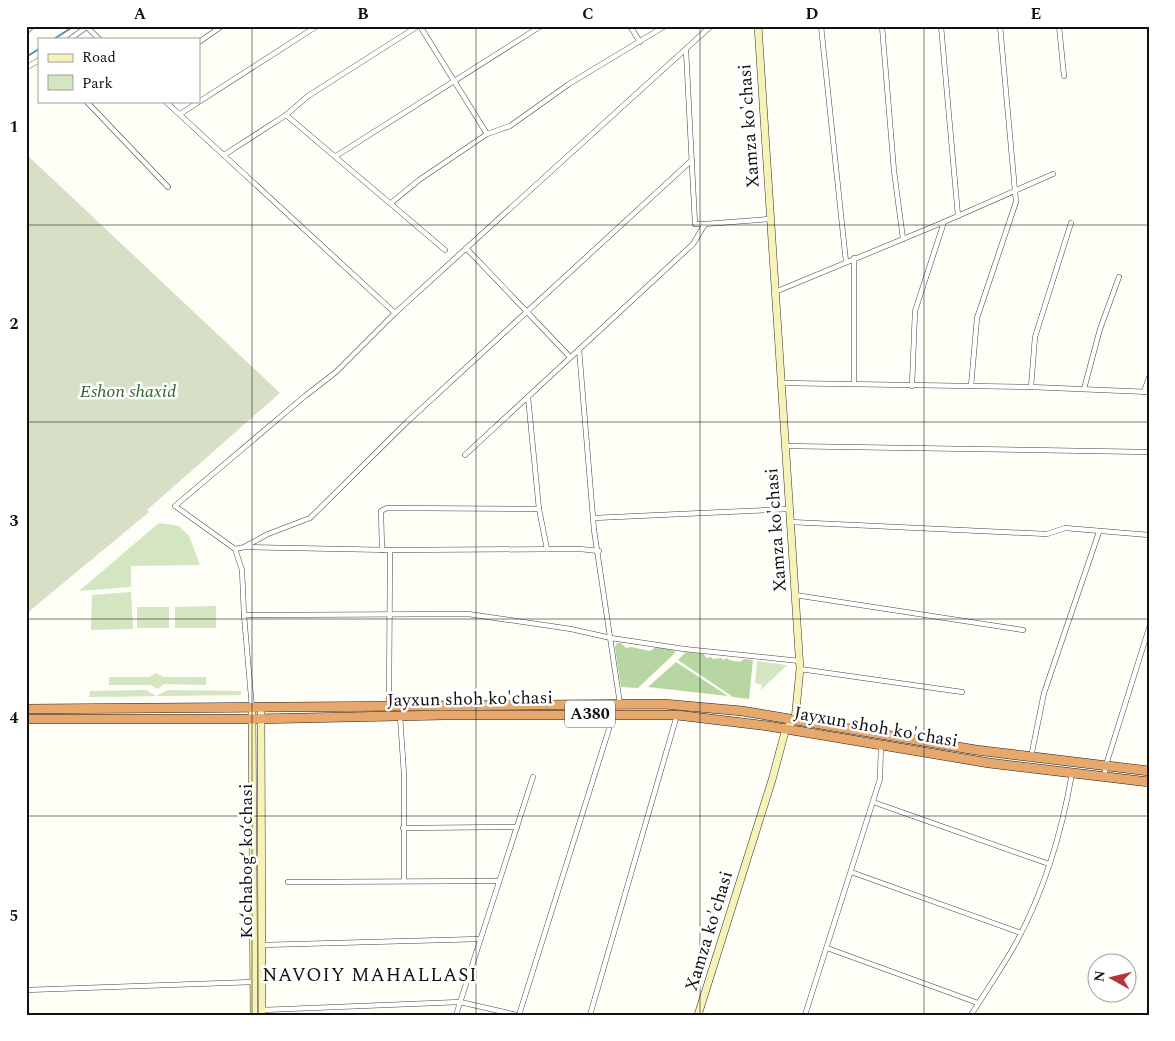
<svg xmlns="http://www.w3.org/2000/svg" width="1175" height="1041" viewBox="0 0 1175 1041" font-family="Spectral,serif">
<style>
.green{fill:#d3e6c1}
.forest{fill:#b7d6a2}
.cemetery{fill:#d7e0c7}
.lines{fill:none;stroke-linecap:round;stroke-linejoin:round}
.stream{stroke:#4d8ec1;stroke-width:2}
.street-casing{stroke:#444;stroke-width:5.5}
.secondary-casing{stroke:#333;stroke-width:8}
.highway-casing{stroke:#222;stroke-width:10}
.street{stroke:#fff;stroke-width:4.5}
.secondary{stroke:#f7f3b8;stroke-width:7}
.highway{stroke:#e6a86c;stroke-width:9}
.grid{fill:none;stroke:#111;stroke-width:1;stroke-opacity:0.55}
.labels{text-anchor:middle;dominant-baseline:central;stroke-width:5;stroke-linejoin:round;paint-order:stroke}
.shield{fill:#fff;stroke:#585858;stroke-width:1}
.shield-label{font-size:16px;font-weight:bold;fill:#111}
.street-label{font-size:18px;fill:#111;stroke:#fff}
.park-label{font-size:18px;font-style:italic;fill:#316426;stroke:#fff}
.neighbourhood-label{font-size:19px;letter-spacing:1px;fill:#111;stroke:#fff}
.neatline{fill:none;stroke:#111;stroke-width:2}
.grid-label{font-size:16px;text-anchor:middle;font-weight:bold;fill:#111}
</style>
<rect width="100%" height="100%" fill="#fefdf6"/>
<!-- green -->
<g class="green">
<polygon points="159,523 179,526 189,536 200,565 131,566 131,587 79,591"/>
<polygon points="131,592 133,629 91,630 92,595"/>
<polygon points="216,606 216,628 175,628 175,607"/>
<rect x="137" y="607" width="32" height="21"/>
<polygon points="757,661 787,665 761,690 762,685 755,683"/>
<polygon points="155,673 164,677 206,677 206,685 164,684 158,689 150,685 109,685 109,677 150,677"/>
<polygon points="146,690 156,696 168,690 241,691 241,695 89,697 90,691"/>
</g>
<!-- forest -->
<g class="forest">
<polygon points="617,643 621,643 626,648 631,647 650,651 656,647 674,649 675,653 638,688 621,687 615,647"/>
<polygon points="686,652 704,654 706,658 711,657 713,659 721,658 723,660 727,658 729,660 740,662 744,659 753,660 749,699 733,697 678,660"/>
<polygon points="676,662 728,696 648,687"/>
</g>
<!-- cemetery -->
<polygon class="cemetery" points="26,154 280,393 147,510 149,512 26,614"/>
<g class="lines">
<!-- stream -->
<g class="stream">
<polyline points="54,39 74,26"/>
<polyline points="26,57 39,49"/>
</g>
<!-- street casing -->
<g class="street-casing">
<g id="street">
<polyline points="420,26 487,134"/>
<polyline points="630,26 640,42"/>
<polyline points="821,26 846,262"/>
<polyline points="882,26 894,171 903,239"/>
<polyline points="941,26 958,216"/>
<polyline points="1059,26 1064,76"/>
<polyline points="87,27 99,39"/>
<polyline points="26,32 32,26"/>
<polyline points="70,39 88,26"/>
<polyline points="199,42 222,26"/>
<polyline points="686,50 695,224 705,224"/>
<polyline points="26,68 39,60"/>
<polyline points="86,101 168,187"/>
<polyline points="165,101 395,313"/>
<polyline points="180,114 317,26"/>
<polyline points="286,115 445,250"/>
<polyline points="224,155 286,115 308,96 418,26"/>
<polyline points="336,156 541,26"/>
<polyline points="391,203 419,180 487,134 510,126 569,84 665,26"/>
<polyline points="466,248 570,357"/>
<polyline points="775,292 944,222 1053,174"/>
<polyline points="579,349 594,530 620,704"/>
<polyline points="781,383 1031,387 1149,392"/>
<polyline points="854,384 854,258"/>
<polyline points="912,386 915,311 944,222"/>
<polyline points="971,386 977,318 1016,202 1000,26"/>
<polyline points="1031,387 1035,337 1071,223"/>
<polyline points="1084,389 1100,329 1119,277"/>
<polyline points="1144,392 1149,377"/>
<polyline points="528,397 539,509 547,549"/>
<polyline points="785,446 1149,452"/>
<polyline points="465,455 693,244 705,224 770,219"/>
<polyline points="594,518 789,509"/>
<polyline points="790,522 1047,534 1065,528 1149,535"/>
<polyline points="246,546 268,534 310,518 408,421 692,160"/>
<polyline points="235,549 242,570 244,615 252,708"/>
<polyline points="382,550 381,511 387,508 539,509"/>
<polyline points="599,551 580,549 390,550 245,547 235,549 175,506 305,396 336,372 395,313 711,26"/>
<polyline points="795,595 1023,630"/>
<polyline points="244,615 468,614 571,629 611,638 684,649 800,661"/>
<polyline points="800,669 962,692"/>
<polyline points="389,706 390,550"/>
<polyline points="400,716 404,774 404,881"/>
<polyline points="1031,757 1044,693 1099,532"/>
<polyline points="1104,777 1106,765 1149,628"/>
<polyline points="873,802 1049,864"/>
<polyline points="403,828 517,827"/>
<polyline points="851,872 1021,933"/>
<polyline points="288,882 499,881"/>
<polyline points="262,945 480,939"/>
<polyline points="827,948 978,1003"/>
<polyline points="26,990 253,982"/>
<polyline points="262,1010 460,1002 517,1015"/>
<polyline points="456,1015 533,777"/>
<polyline points="519,1015 609,729 611,715"/>
<polyline points="590,1015 677,715"/>
<polyline points="805,1015 880,779 881,745"/>
<path d="M 971,1015 C 986,991 1002,968 1016,943 C 1044,891 1062,832 1072,773"/>
</g>
</g>
<!-- secondary casing -->
<g class="secondary-casing">
<g id="secondary">
<polyline points="252,708 254,1015"/>
<polyline points="261,708 262,1015"/>
<polyline points="698,1015 772,780 786,728 795,720 800,669 758,26"/>
</g>
</g>
<!-- highway casing -->
<g class="highway-casing">
<g id="highway">
<polyline points="26,709 664,704 742,711 976,750 1149,771"/>
<polyline points="26,719 253,719 444,715 677,715 768,726 989,763 1149,782"/>
</g>
</g>
<!-- street -->
<use href="#street" class="street"/>
<!-- secondary -->
<use href="#secondary" class="secondary"/>
<!-- highway -->
<use href="#highway" class="highway"/>
</g>
<!-- grid -->
<path class="grid" d="M 252,26 L 252,1015M 476,26 L 476,1015M 700,26 L 700,1015M 924,26 L 924,1015M 26,225 L 1149,225M 26,422 L 1149,422M 26,619 L 1149,619M 26,816 L 1149,816"/>
<g class="labels">
<!-- shield labels -->
<rect class="shield" x="565" y="700.5" width="50" height="27" rx="4"/>
<g class="shield-label">
<text x="590" y="714">A380</text>
</g>
<!-- street labels -->
<g class="street-label">
<text transform="translate(749 126) rotate(-94)">Xamza ko'chasi</text>
<text transform="translate(776 530) rotate(-94)">Xamza ko'chasi</text>
<text transform="translate(470 699) rotate(-1)">Jayxun shoh ko'chasi</text>
<text transform="translate(876 727) rotate(10)">Jayxun shoh ko'chasi</text>
<text transform="translate(246 861) rotate(-90)">Ko‘chabog‘ ko‘chasi</text>
<text transform="translate(709 931) rotate(-73)">Xamza ko'chasi</text>
</g>
<!-- park labels -->
<g class="park-label">
<text x="128" y="391">Eshon shaxid</text>
</g>
<!-- neighbourhood labels -->
<g class="neighbourhood-label">
<text x="370" y="975">NAVOIY MAHALLASI</text>
</g>
</g>
<!-- border -->
<rect width="1175" height="1041" fill="none" stroke="#ffffff" stroke-width="55"/>
<!-- legend -->
<rect x="38" y="38" width="162" height="65" fill="#ffffff" stroke="#a0a0a0"/>
<rect x="48" y="54" width="25" height="8" fill="#f7f3b8" stroke="#a0a0a0"/>
<text x="82" y="62" font-size="15" fill="#111111">Road</text>
<rect x="48" y="75" width="25" height="15" fill="#d3e6c1" stroke="#a0a0a0"/>
<text x="82" y="88" font-size="15" fill="#111111">Park</text>
<!-- north arrow -->
<g transform="translate(1112 978) rotate(278)"><circle r="24" fill="#ffffff" stroke="#a0a0a0"/>
<path d="M0-4L9 19L0 12L-9 19Z" fill="#b43537"/>
<text y="-8" font-size="14" font-weight="bold" text-anchor="middle" fill="#111111">N</text>
</g>
<rect x="28" y="28" width="1120" height="986" class="neatline"/>
<g class="grid-label">
<text x="140" y="19">A</text>
<text x="363" y="19">B</text>
<text x="588" y="19">C</text>
<text x="812" y="19">D</text>
<text x="1036" y="19">E</text>
<text x="14" y="132">1</text>
<text x="14" y="329">2</text>
<text x="14" y="526">3</text>
<text x="14" y="723">4</text>
<text x="14" y="921">5</text>
</g>
</svg>
